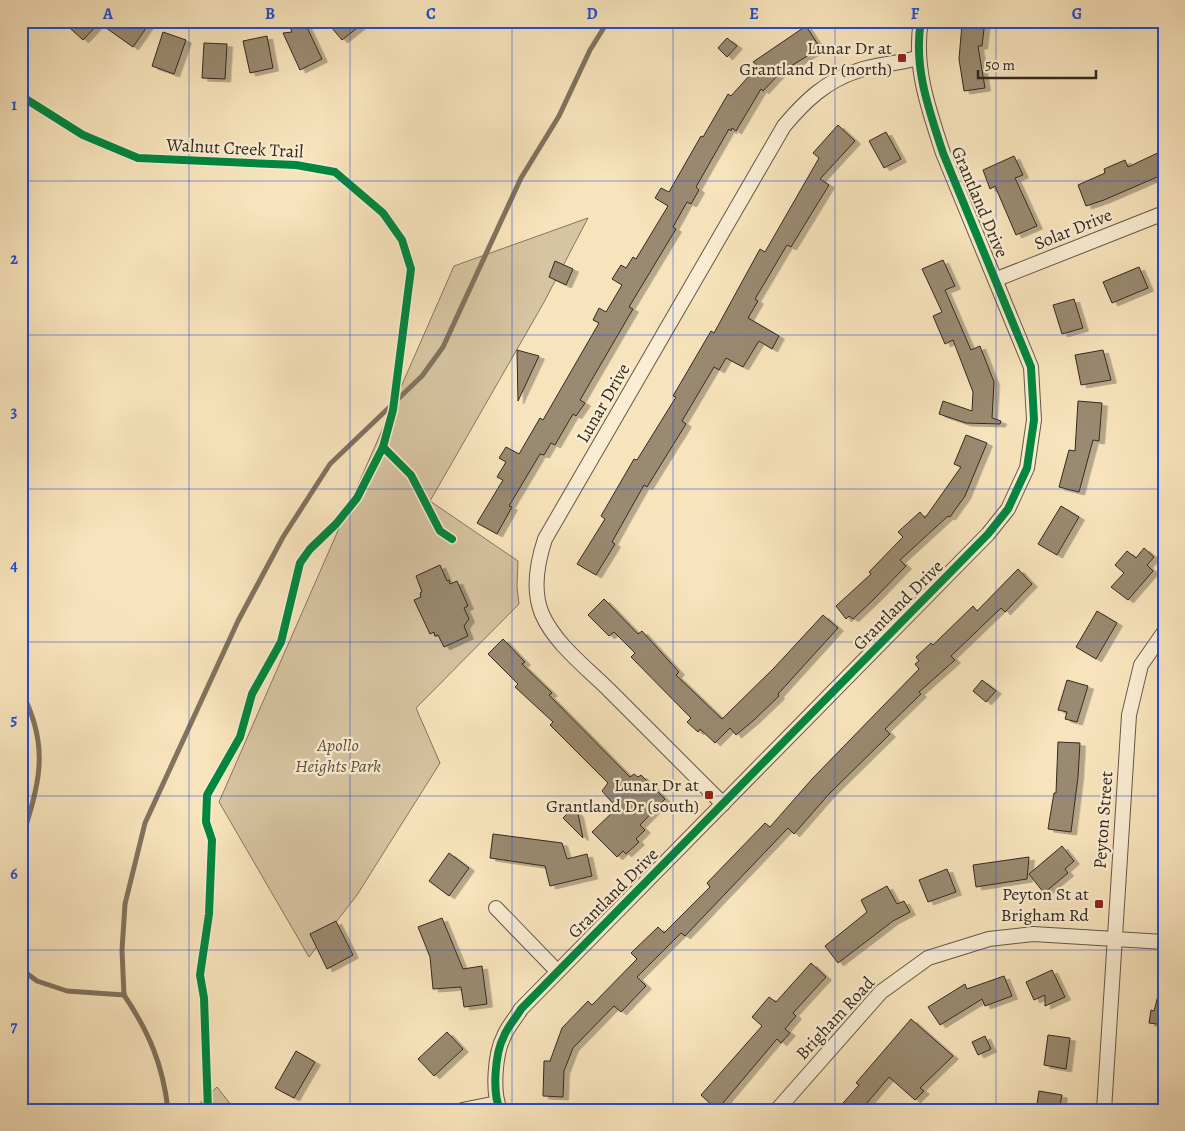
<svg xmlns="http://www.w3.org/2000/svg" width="1185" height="1131" viewBox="0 0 1185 1131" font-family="Alegreya,serif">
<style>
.green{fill:#d7c4a1;stroke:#867660}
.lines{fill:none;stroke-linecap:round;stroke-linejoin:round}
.stream{stroke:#81735d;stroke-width:5}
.building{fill:#9a8a71;stroke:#34291f;filter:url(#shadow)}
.minor-casing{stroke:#655846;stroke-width:16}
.minor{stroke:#faedd3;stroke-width:14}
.cycleway-casing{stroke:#faedd3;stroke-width:11}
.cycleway{stroke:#00873e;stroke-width:8}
.grid{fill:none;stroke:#1d4ed8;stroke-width:1;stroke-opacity:0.55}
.poi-dot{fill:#8f2418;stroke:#faedd3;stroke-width:2}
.labels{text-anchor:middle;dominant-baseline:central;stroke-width:4.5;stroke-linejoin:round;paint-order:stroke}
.poi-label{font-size:18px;fill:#34291f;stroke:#faedd3;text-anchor:end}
.street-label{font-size:18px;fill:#34291f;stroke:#faedd3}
.park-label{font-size:18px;font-style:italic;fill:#5d5040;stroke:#faedd3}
.neatline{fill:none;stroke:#1d4ed8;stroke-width:2}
.grid-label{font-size:16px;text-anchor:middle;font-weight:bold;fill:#1d4ed8}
</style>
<defs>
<filter id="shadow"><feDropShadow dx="5.5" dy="3" stdDeviation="0" flood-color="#0004"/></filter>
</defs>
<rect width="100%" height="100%" fill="#f8e4bc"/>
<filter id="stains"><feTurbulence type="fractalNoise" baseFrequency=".004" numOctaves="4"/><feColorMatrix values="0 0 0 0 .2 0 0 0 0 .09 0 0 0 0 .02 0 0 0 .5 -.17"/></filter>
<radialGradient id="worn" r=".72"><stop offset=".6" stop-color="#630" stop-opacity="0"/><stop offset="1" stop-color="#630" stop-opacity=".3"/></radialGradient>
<!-- green -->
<g class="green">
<polygon points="588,218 543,304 430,501 518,561 517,587 519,604 416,708 440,763 357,895 309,957 219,802 454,266"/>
<polygon points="217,1087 235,1110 193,1110"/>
</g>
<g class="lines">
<!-- stream -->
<g class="stream">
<path d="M 21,691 C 51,747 39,785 21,841"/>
<polyline points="21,969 37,981 67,991 124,995"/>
<polyline points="124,995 122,950 125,904 145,823 238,621 283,537 330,464 422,376 443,347 521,178 559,116 590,50 608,21"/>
<path d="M 124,995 C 149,1032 163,1065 168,1110"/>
</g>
</g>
<!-- building -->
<g class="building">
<polygon points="62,21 151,21 133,47 99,23 83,40"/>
<polygon points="304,21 322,59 300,70 283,33 292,32 290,27"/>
<polygon points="326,21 366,21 342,40"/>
<polygon points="965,21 985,21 982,46 978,46 985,88 964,91 959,59 962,24 965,24"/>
<polygon points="806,26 819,46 819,49 781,72 763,91 761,89 736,131 732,128 731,131 729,129 696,187 699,190 691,204 687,202 673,227 676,229 629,307 633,309 580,400 585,403 576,416 573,414 555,445 551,443 544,455 540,454 509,506 512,507 497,534 477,523 503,480 497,477 506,462 499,458 506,447 519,454 540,418 543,420 599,323 593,320 599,308 606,312 622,285 612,279 621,265 626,268 633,257 636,259 668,206 655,198 661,188 669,192 701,136 703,137 728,94 731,96 758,66 753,62"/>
<polygon points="163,32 186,40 174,74 152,66"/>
<polygon points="267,36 273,68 250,73 243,41"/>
<polygon points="727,38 737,46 727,57 718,48"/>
<polygon points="204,43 227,44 225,79 202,78"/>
<polygon points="838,125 855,141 820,179 829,185 791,247 787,245 755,299 758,301 748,318 779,336 772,349 759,341 743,367 726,358 719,370 714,367 682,421 686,424 647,487 644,485 612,542 615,544 596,575 577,564 605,519 601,516 634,459 637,460 676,397 673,396 711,331 714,333 760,249 765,252 819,158 813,153"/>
<polygon points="886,132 901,159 884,168 869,141"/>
<polygon points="1164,150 1164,174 1104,200 1086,206 1078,185 1105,173 1104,169 1125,160 1128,167"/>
<polygon points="1014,156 1023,175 1015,178 1037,226 1016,235 995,186 990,189 983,170"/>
<polygon points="943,260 955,286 945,290 971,350 980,346 994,382 992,418 1001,421 1000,424 966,423 939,414 943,401 972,411 973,392 953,340 945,344 933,316 942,312 922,269"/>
<polygon points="555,261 573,269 566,285 549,277"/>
<polygon points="1139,267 1148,288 1112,303 1103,282"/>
<polygon points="1074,299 1083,328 1062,334 1053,305"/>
<polygon points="517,350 539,356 518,401"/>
<polygon points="1103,350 1111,380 1081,385 1075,355"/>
<polygon points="1078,401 1102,403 1099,441 1093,440 1079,492 1059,487 1069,450 1075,451"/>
<polygon points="966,435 987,443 965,496 950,517 948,516 900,560 906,566 874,599 853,619 849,616 846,619 836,606 871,574 869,572 903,537 898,532 920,512 925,518 961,467 954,464"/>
<polygon points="1061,506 1079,517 1057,555 1038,544"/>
<polygon points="1144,548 1154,557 1147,565 1153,571 1128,600 1111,587 1124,573 1115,565 1127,551 1136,558"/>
<polygon points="440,565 447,581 449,580 450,584 457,581 468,606 464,608 469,619 464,626 468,636 444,647 438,635 435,636 434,632 430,634 414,600 421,597 420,593 422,592 416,576"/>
<polygon points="1018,569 1032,584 1005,612 1001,608 951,656 955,660 919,692 921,694 885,729 890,734 829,794 794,834 788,828 685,936 681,933 637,977 646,986 621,1012 614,1006 573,1048 564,1071 563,1097 543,1096 544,1061 550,1061 562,1028 588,1001 592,1005 637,959 631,953 658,927 664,933 710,887 707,883 765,823 770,827 812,779 919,669 915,664 919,661 916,657 931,643 933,645 973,606 977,611"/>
<polygon points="604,599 638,634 642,631 679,672 676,675 722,719 774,668 823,615 838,628 778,694 779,696 754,720 736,735 730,728 715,743 700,729 698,732 687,722 691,718 631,657 635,653 614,632 609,636 588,615"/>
<polygon points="1097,611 1117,623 1096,659 1076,647"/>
<polygon points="503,639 525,662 522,664 552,693 549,695 630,777 634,774 638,777 641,775 665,799 640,825 645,830 636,839 639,842 626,854 623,851 617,857 592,832 617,808 602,791 608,783 550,725 553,722 515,687 518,684 488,654"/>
<polygon points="982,680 996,691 986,702 973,691"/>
<polygon points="1067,680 1088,686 1077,722 1065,719 1067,712 1058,710"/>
<polygon points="1058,742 1080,743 1078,777 1071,832 1048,829 1054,793 1056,793"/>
<polygon points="572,809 578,814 583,838 563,818"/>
<polygon points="493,834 562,843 567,859 587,854 592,876 550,886 545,866 490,858"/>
<polygon points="1062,846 1074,861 1065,869 1068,873 1044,893 1029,874"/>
<polygon points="449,853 469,868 449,896 429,881"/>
<polygon points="1029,857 1027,879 976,887 973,865"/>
<polygon points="947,869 956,892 928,902 919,880"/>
<polygon points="887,886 897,904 904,901 910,912 893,921 838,963 825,946 867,912 861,900"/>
<polygon points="442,918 463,969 482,966 487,1004 464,1007 461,987 433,989 430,957 418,927"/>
<polygon points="336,921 353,955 327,969 310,934"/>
<polygon points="811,963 826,977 793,1013 796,1016 785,1029 790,1033 781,1043 777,1039 717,1110 701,1095 762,1026 752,1017 769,997 776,1002"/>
<polygon points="1052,970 1065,997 1045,1006 1045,995 1034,1000 1026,982"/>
<polygon points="1004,976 1012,996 985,1006 982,999 940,1025 928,1007 965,984 967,989"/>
<polygon points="1160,988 1164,988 1164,1025 1149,1023 1151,1010 1154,1011"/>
<polygon points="911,1019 953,1056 920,1088 924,1091 915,1100 889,1077 861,1110 837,1110 859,1085 856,1083"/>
<polygon points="447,1032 463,1049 434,1076 418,1059"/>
<polygon points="1048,1035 1070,1038 1066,1069 1044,1065"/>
<polygon points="985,1036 991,1049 978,1055 972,1042"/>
<polygon points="296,1051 315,1062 294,1098 275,1088"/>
<polygon points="1039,1091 1062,1095 1059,1110 1036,1110"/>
</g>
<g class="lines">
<!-- minor casing -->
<g class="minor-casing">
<g id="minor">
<polyline points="997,279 1164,213"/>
<path d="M 723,804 C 685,766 647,728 610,691 C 587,668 555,644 542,614 C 532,590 537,563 545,539 L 784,126 C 805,101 826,81 857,71 C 876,64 898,64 917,58"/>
<polyline points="496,908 557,971"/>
<polyline points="462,1110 497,1103"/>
<path d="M 500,1110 C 492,1092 495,1053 504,1036 C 508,1026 516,1018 521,1009 L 988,534 L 1008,509 L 1027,468 L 1034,420 L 1031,367 L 943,153 C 929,110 913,67 921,21"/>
<polyline points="777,1110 881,992 928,958 989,939 1033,934 1164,942"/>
<polyline points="1104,1110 1129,715 1141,665 1164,632"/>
</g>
</g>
<!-- minor -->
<use href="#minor" class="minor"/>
<!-- cycleway casing -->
<g class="cycleway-casing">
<g id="cycleway">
<polyline points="21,96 83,135 138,158 296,165 335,172 383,213 402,240 411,269 393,410 383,447 357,498 336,524 310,549 300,563 281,642 252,694 240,737 207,795 206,822 212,840 209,914 200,975 204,998 208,1110"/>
<polyline points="383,447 411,475 440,531 452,539"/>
<path d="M 500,1110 C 492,1092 495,1053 504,1036 C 508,1026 516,1018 521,1009 L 988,534 L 1008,509 L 1027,468 L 1034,420 L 1031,367 L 943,153 C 929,110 913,67 921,21"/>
</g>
</g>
<!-- cycleway -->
<use href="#cycleway" class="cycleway"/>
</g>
<!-- grid -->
<path class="grid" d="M 189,21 L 189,1110M 350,21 L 350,1110M 512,21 L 512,1110M 673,21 L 673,1110M 835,21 L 835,1110M 996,21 L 996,1110M 21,181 L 1164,181M 21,335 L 1164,335M 21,489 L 1164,489M 21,642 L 1164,642M 21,796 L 1164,796M 21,950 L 1164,950"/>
<!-- markers -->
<g class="poi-dot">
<rect x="897" y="53" width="10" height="10" rx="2.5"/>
<rect x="704" y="790" width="10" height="10" rx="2.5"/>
<rect x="1094" y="899" width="10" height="10" rx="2.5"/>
</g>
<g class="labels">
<!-- poi labels -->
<g class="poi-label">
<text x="892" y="48">Lunar Dr at<tspan x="892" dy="21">Grantland Dr (north)</tspan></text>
<text x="699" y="785">Lunar Dr at<tspan x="699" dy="21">Grantland Dr (south)</tspan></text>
<text x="1089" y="894">Peyton St at<tspan x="1089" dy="21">Brigham Rd</tspan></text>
</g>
<!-- street labels -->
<g class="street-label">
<text transform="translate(235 148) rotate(3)">Walnut Creek Trail</text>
<text transform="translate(980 202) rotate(67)">Grantland Drive</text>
<text transform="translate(1073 229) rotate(-22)">Solar Drive</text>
<text transform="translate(603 403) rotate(-60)">Lunar Drive</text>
<text transform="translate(898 605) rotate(-45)">Grantland Drive</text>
<text transform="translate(1103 820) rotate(-86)">Peyton Street</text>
<text transform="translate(613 893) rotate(-45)">Grantland Drive</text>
<text transform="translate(835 1018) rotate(-47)">Brigham Road</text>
</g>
<!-- park labels -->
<g class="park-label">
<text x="338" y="745">Apollo<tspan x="338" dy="21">Heights Park</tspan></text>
</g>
</g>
<!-- margin -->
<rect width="1185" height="1131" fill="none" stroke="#f8e4bc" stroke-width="55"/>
<!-- scale -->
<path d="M978 70v8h118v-8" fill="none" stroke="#34291f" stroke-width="2.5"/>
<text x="985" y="70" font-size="15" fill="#34291f" stroke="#faedd3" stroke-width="4" paint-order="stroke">50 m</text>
<rect x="28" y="28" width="1130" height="1076" class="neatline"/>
<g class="grid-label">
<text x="108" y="19">A</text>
<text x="270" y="19">B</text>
<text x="431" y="19">C</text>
<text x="592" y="19">D</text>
<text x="754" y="19">E</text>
<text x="915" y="19">F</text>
<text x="1077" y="19">G</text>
<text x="14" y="110">1</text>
<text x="14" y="264">2</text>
<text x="14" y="417">3</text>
<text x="14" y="571">4</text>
<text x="14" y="725">5</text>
<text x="14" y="879">6</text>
<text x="14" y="1032">7</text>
</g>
<rect width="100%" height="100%" filter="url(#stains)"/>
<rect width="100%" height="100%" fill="url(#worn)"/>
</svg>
